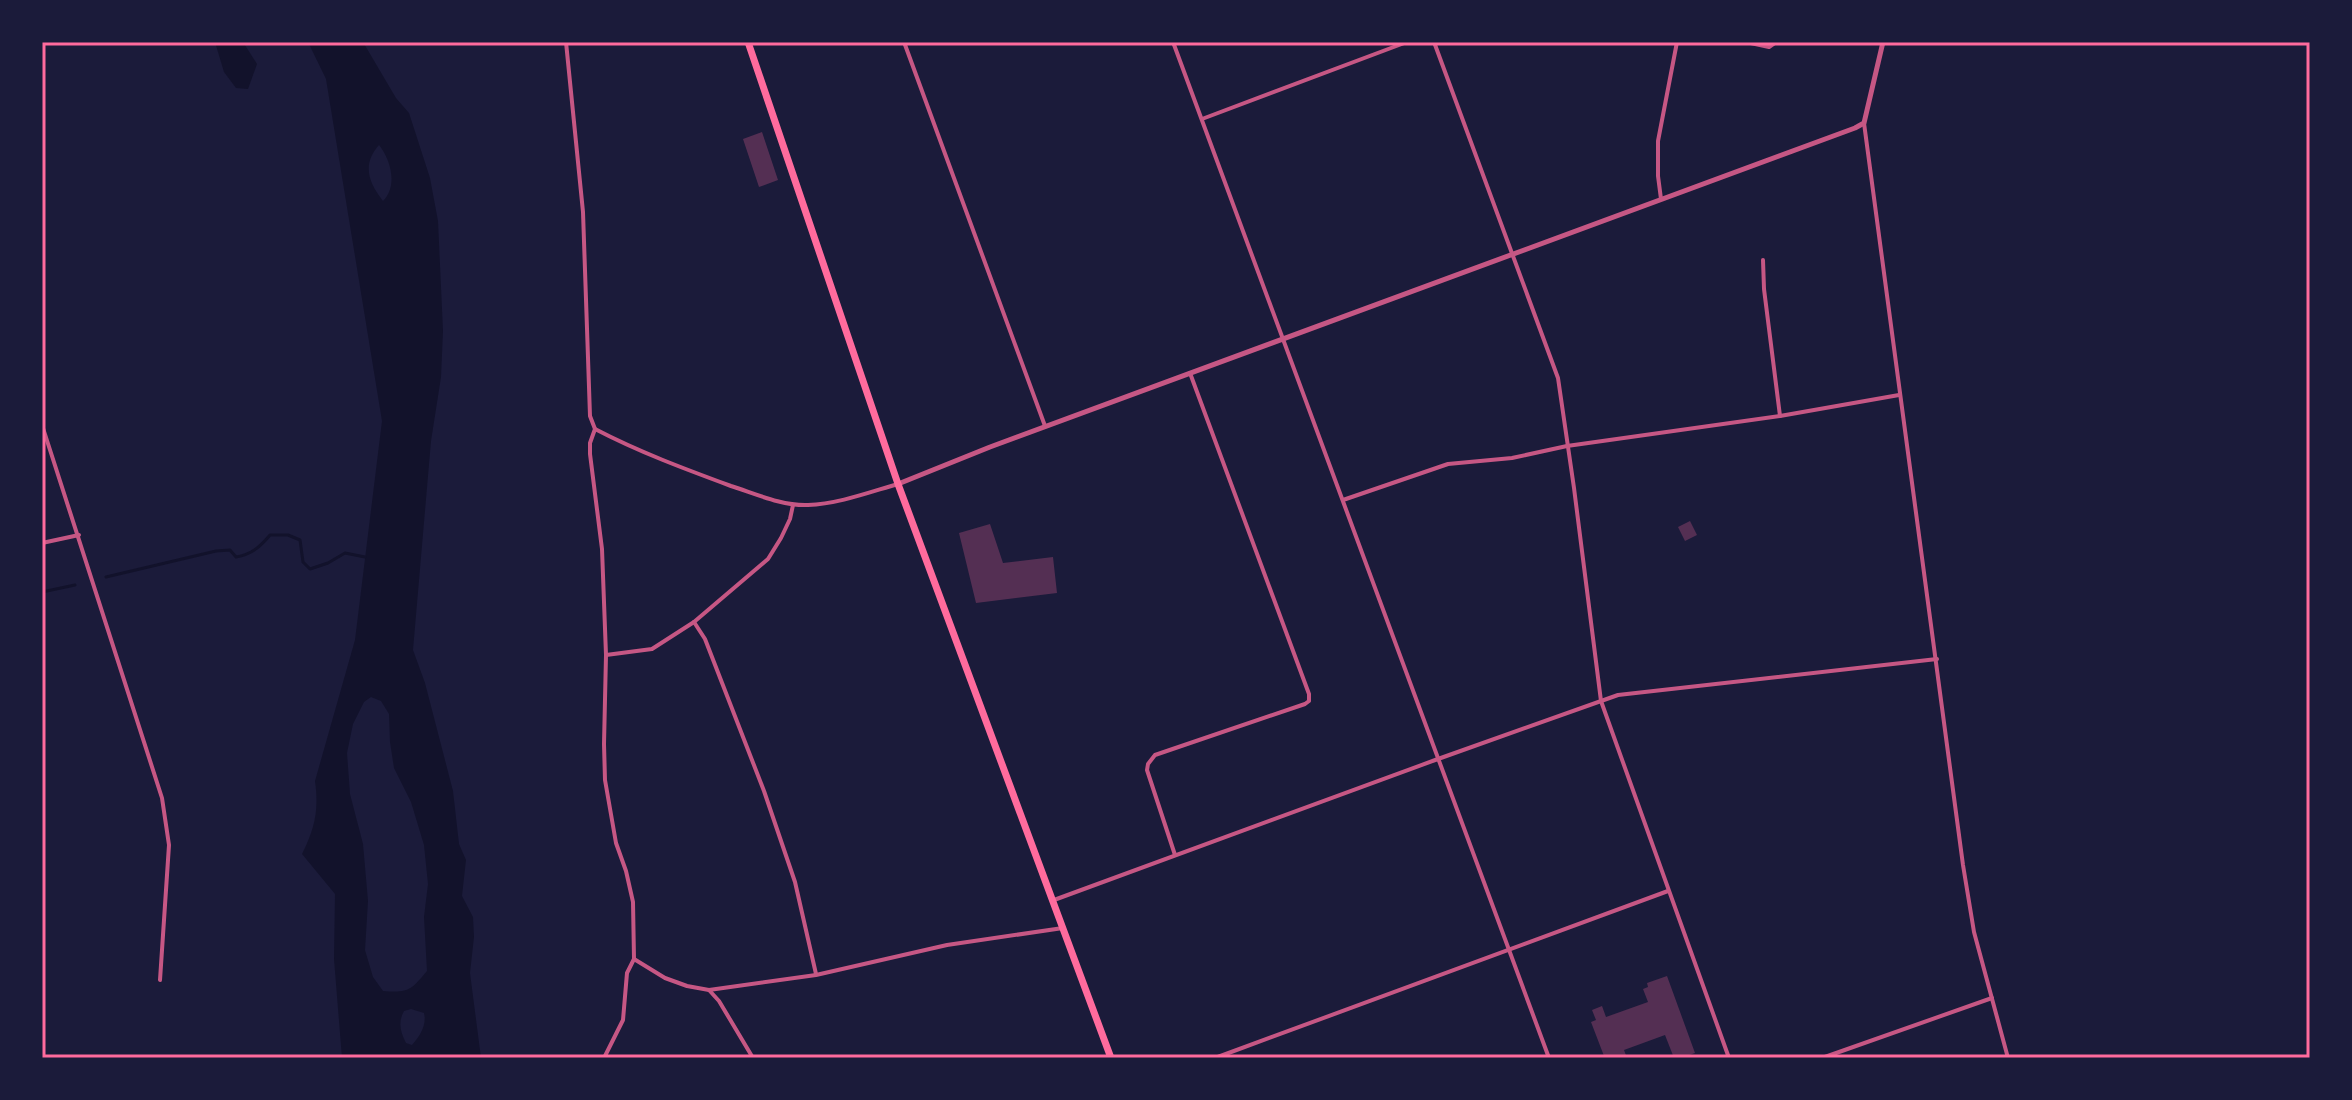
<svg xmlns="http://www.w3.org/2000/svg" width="2352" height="1100" viewBox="0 0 2352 1100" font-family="'Space Grotesk',sans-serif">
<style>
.water{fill:#12122b;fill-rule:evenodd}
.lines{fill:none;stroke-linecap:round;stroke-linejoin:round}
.stream{stroke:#12122b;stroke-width:3}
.building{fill:#542f53}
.minor{stroke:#c65784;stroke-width:4}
.tertiary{stroke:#c65784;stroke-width:5}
.primary{stroke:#ff6b9d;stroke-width:7}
.neatline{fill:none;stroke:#ff6b9d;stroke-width:3}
</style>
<rect width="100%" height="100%" fill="#1b1b3a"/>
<!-- water -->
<g class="water">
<polygon points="215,42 243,42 257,64 248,89 236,88 224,72"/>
<path d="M 308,42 L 363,42 L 396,98 L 409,113 L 430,178 L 438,221 L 443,331 L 441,377 L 431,441 L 413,650 L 425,683 L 453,791 L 459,844 L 466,860 L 462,896 L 473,917 L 474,937 L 470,973 L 481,1058 L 342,1058 L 334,959 L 335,894 L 302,854 C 315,828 319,810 315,781 L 355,640 L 382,421 L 326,79 ZM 379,145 C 391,160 398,186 383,201 C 368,182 362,164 379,145 ZM 371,697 L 381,701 L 389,714 L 390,742 L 394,768 L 411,802 L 424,845 L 428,884 L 424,917 L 427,971 C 411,990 409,993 383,991 L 373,977 L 365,950 L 368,901 L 363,844 L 350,794 L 347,753 L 353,724 L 364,702 ZM 411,1009 L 424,1013 C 427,1025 420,1036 412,1045 L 406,1043 C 400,1031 398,1022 404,1011 Z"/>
</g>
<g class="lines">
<!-- stream -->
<g class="stream">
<path d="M 106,577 L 216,551 L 230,550 L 236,557 C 252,554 260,547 270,535 L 288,535 L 300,540 L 303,562 L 310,569 L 328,563 L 345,553 L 365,557"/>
<polyline points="42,592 75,585"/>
</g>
</g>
<!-- building -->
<g class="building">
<polygon points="762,132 778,180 759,187 743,139"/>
<polygon points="1690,521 1697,535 1685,541 1678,527"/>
<polygon points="990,524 1003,563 1053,557 1057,593 976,603 959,533"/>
<polygon points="1667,976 1695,1053 1681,1058 1674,1058 1665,1035 1624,1050 1627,1058 1604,1056 1591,1022 1596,1020 1592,1010 1602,1006 1606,1017 1648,1002 1643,989 1648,987 1647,983"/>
</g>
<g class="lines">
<!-- minor -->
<g class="minor">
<polyline points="566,42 583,212 590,416 595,429 590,443 590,454 602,549 606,655 604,744 605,780 616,843 626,871 633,902 634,959 627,973 623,1020 604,1058"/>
<polyline points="904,42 1045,426"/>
<polyline points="1173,42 1549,1058"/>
<polyline points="1434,42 1558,378 1574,488 1601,701 1729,1058"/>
<polyline points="1746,42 1769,47 1776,42"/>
<polyline points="1202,119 1407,42"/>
<polyline points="1864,123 1963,865 1974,932 2008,1058"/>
<polyline points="1661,199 1658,176 1658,141 1677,42"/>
<polyline points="1763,260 1764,289 1780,416"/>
<polyline points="42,425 162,798 169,845 160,980"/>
<path d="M 595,429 C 639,452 685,469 731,486 C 756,494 782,506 808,505 C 838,504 870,492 898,484"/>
<polyline points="1343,500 1448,464 1512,458 1567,446 1780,416 1899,395"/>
<polyline points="42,543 79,535"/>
<polyline points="694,622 705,639 764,791 795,882 816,974"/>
<polyline points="606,655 652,649 694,622 768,559 781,538 790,519 793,505"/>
<polyline points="1175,855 1147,770 1148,764 1155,755 1305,704 1309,701 1309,694 1190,373"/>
<polyline points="1054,900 1438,759 1618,695 1937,659"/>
<polyline points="634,959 665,978 687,986 709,990 816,975 947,945 1063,928"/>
<polyline points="709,990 719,1001 753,1058"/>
<polyline points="1215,1058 1668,891"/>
<polyline points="1822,1058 1992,998"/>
</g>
<!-- tertiary -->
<polyline class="tertiary" points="898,484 990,447 1855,128 1864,123 1883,42"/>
<!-- primary -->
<polyline class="primary" points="748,42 898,484 1111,1058"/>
</g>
<!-- border -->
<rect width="2352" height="1100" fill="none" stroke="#1b1b3a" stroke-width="88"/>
<rect x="44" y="44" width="2264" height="1012" class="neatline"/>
</svg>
